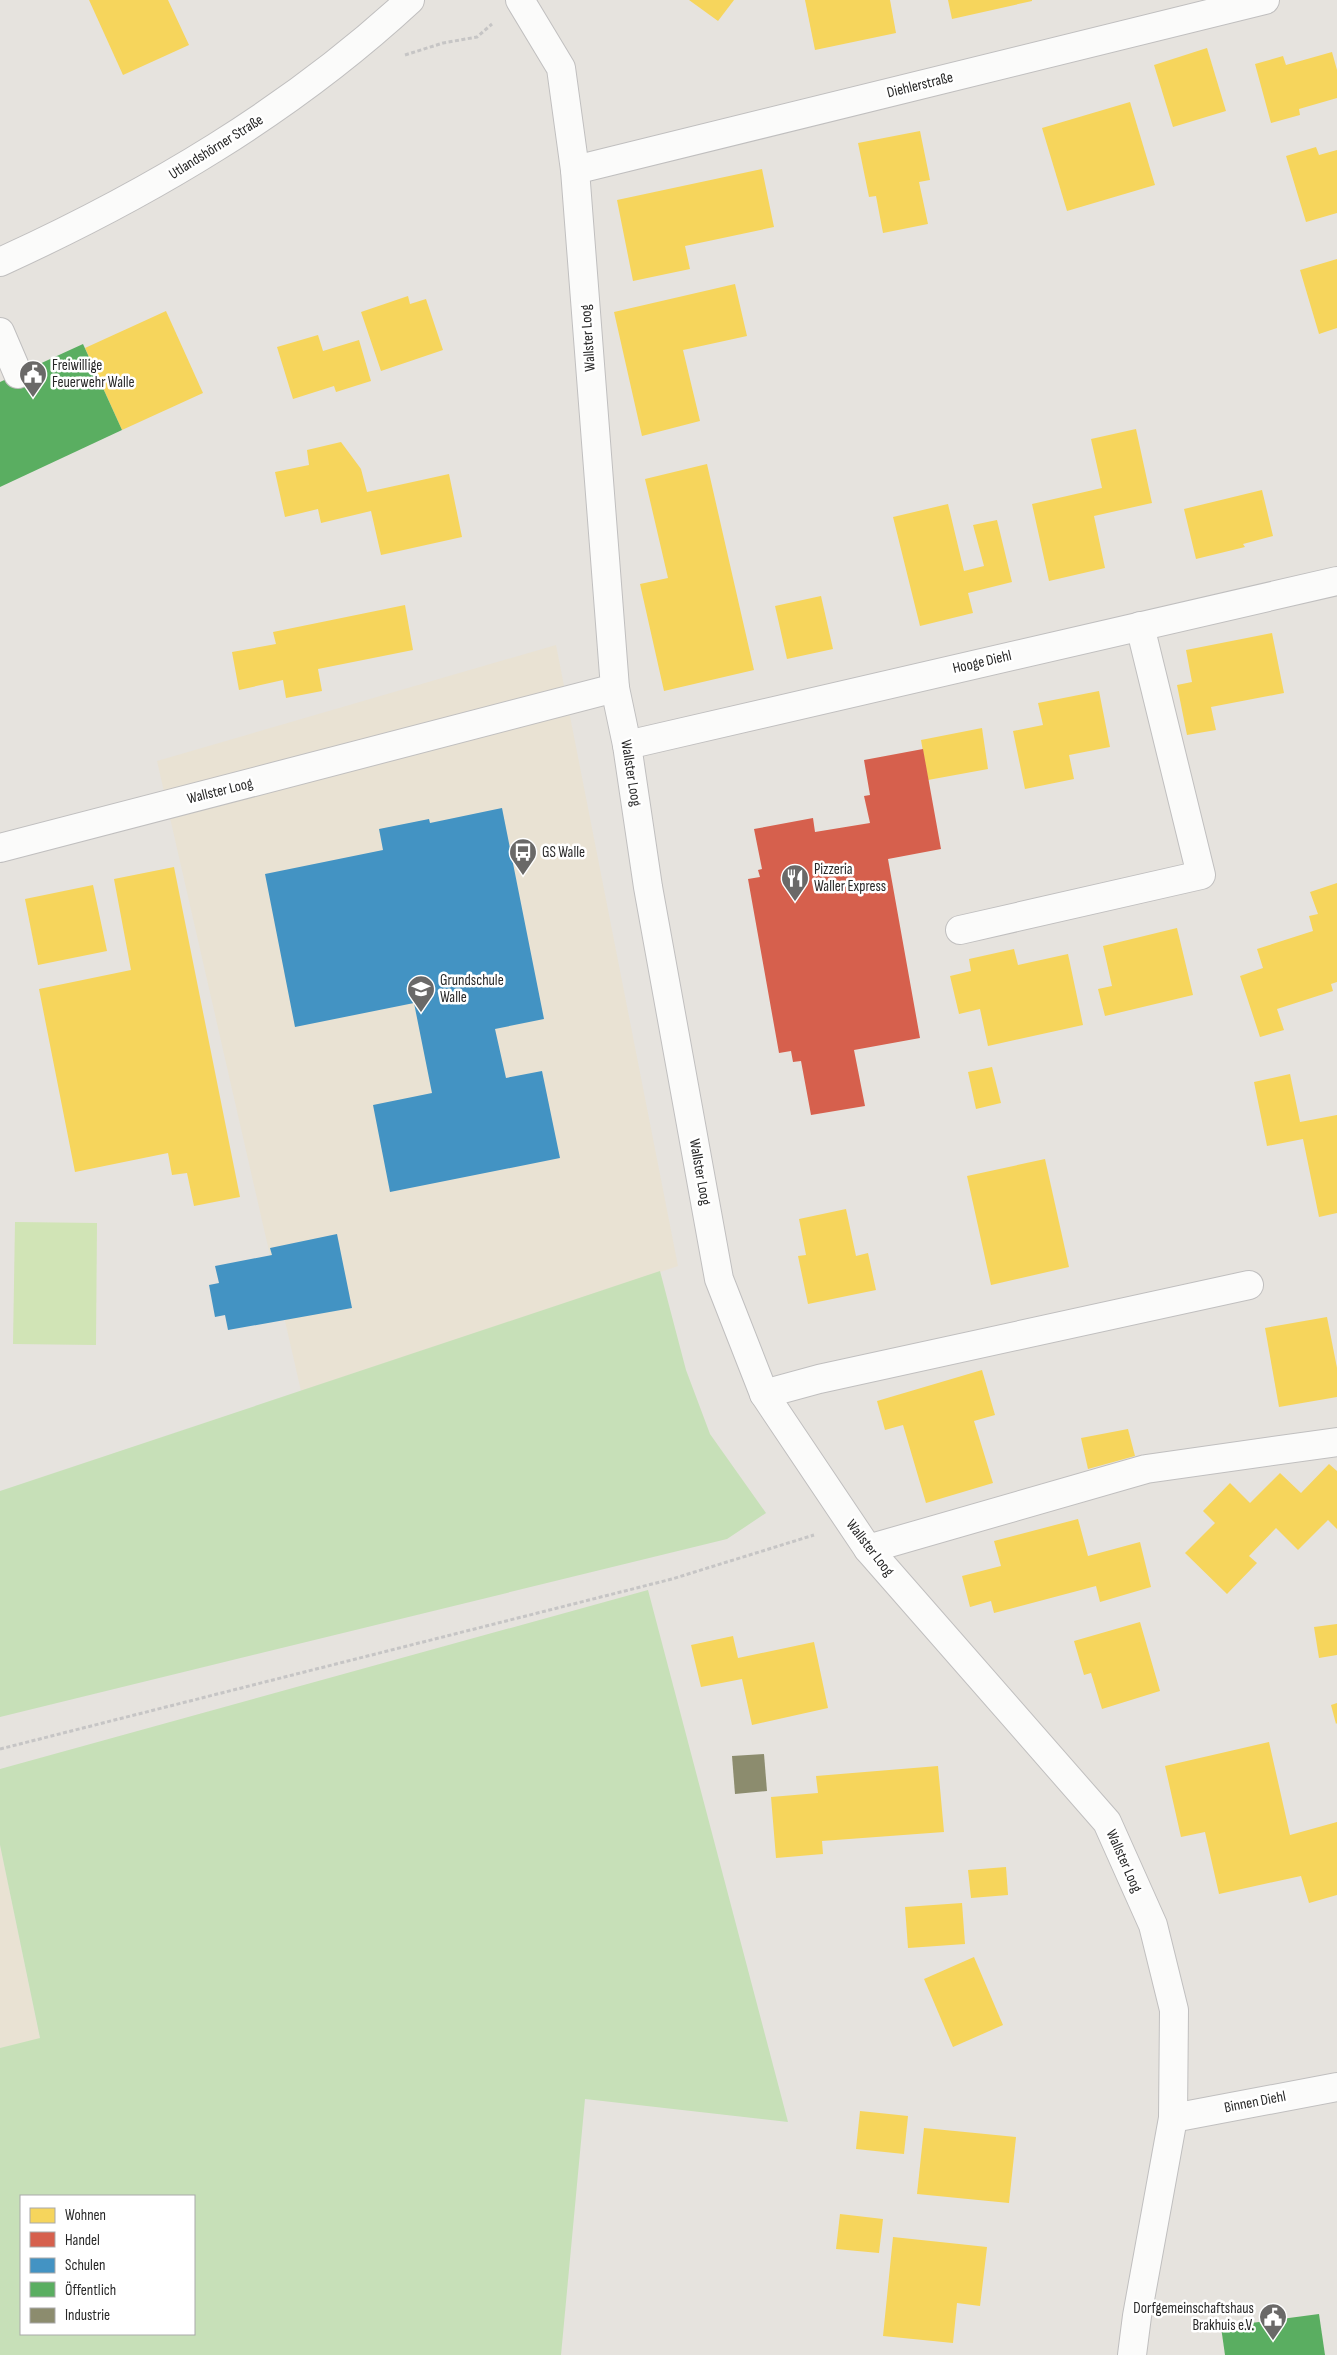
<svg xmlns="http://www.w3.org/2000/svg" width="1337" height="2355" viewBox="0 0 1337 2355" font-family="'Sofia Sans Condensed',sans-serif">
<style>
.education{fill:#e9e2d3}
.green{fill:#c7e0b8;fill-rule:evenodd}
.pitch{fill:#d1e4b6}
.homes{fill:#f6d55c}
.shops{fill:#d6604d}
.schools{fill:#4393c3}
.public{fill:#5aae61}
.industry{fill:#8c8c6e}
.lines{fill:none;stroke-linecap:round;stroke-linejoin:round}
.minor-casing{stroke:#c0bfbf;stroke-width:30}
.path{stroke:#c6c5c5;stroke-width:3;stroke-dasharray:4 2.5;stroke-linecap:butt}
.minor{stroke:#fbfbfa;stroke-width:28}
.labels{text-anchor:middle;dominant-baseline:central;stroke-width:5;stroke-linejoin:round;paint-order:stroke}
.street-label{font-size:15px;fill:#282828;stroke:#fff}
.poi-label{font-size:15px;fill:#282828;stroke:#fff;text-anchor:start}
</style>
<rect width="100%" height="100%" fill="#e6e3de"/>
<!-- education -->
<g class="education">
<polygon points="556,645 678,1266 301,1391 157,761"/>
<polygon points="0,1845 40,2039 0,2048"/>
</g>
<!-- green -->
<g class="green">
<polygon points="660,1271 686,1370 710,1434 766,1513 727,1539 0,1717 0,1491"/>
<path d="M 648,1590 L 788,2122 L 585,2099 L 561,2355 L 0,2355 L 0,2048 L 40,2038 L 0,1845 L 0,1769 ZM 194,2196 L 194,2334 L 21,2334 L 21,2196 Z"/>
</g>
<!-- pitch -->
<polygon class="pitch" points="15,1222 97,1223 96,1345 13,1344"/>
<!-- homes -->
<g class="homes">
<polygon points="89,0 168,0 189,45 123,75"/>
<polygon points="689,0 734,0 718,21"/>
<polygon points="805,0 890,0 896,33 815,50"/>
<polygon points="948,0 1032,0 1032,1 952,19"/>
<polygon points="1207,48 1226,111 1173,127 1154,65"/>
<polygon points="1332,52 1337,70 1337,98 1299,109 1300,115 1271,123 1255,64 1283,56 1286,65"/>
<polygon points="1130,102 1155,185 1067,211 1042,128"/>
<polygon points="920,131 930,180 919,182 928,224 883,233 876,196 869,197 858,143"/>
<polygon points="1316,147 1319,155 1337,150 1337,213 1306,222 1286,156"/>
<polygon points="762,169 774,227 685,246 690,269 633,281 617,200"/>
<polygon points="1337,259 1337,328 1319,334 1300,270"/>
<polygon points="735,284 747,336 683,350 700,421 642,436 614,312"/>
<polygon points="408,296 410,304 426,299 443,350 381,371 361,312"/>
<polygon points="166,311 203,393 122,430 85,348"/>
<polygon points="318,335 323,351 359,340 371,381 336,392 334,386 293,399 277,347"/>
<polygon points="1136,429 1152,503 1094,516 1105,568 1049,581 1032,504 1102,488 1091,439"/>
<polygon points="341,442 361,469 367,492 449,474 462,537 381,555 371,511 321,523 318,509 285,517 275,472 309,465 307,450"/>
<polygon points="707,464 754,670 664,691 640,584 668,578 645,479"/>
<polygon points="1262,490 1273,536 1243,544 1245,547 1196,559 1184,509"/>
<polygon points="948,504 964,571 984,566 973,525 997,520 1012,582 968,593 973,613 920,626 893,517"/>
<polygon points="821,596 833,649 787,659 775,606"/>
<polygon points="405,605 413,650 318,669 322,691 286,698 283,680 239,690 232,652 276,644 273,632"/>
<polygon points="1272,633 1284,693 1211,707 1216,730 1187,735 1177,685 1192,682 1186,650"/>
<polygon points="1099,691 1110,747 1069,755 1074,779 1025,789 1013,731 1043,725 1038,703"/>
<polygon points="982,728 988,769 928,780 921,740"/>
<polygon points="174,867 240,1197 194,1206 187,1173 172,1175 168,1153 75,1172 39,989 131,970 114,879"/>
<polygon points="1337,883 1337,982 1331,984 1333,991 1277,1009 1284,1030 1260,1037 1240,976 1263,968 1257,949 1313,931 1309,916 1318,914 1310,892"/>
<polygon points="93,885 107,951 38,965 25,899"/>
<polygon points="1177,928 1193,995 1105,1016 1098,989 1112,986 1103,946"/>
<polygon points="1014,949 1018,965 1068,954 1083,1025 988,1046 980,1009 959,1014 950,976 971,971 969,959"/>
<polygon points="992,1067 1001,1103 976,1109 968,1072"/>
<polygon points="1290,1074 1300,1122 1337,1115 1337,1213 1319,1217 1303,1139 1267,1146 1254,1082"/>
<polygon points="1045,1159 1069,1267 991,1285 967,1176"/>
<polygon points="846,1209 856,1256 868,1253 876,1290 808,1304 798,1256 806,1255 799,1219"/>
<polygon points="1327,1317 1337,1368 1337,1397 1279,1407 1265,1328"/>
<polygon points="982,1370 995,1415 974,1421 993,1483 926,1503 903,1425 885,1430 877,1401"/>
<polygon points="1128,1429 1135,1456 1088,1469 1081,1438"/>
<polygon points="1329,1464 1337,1471 1337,1529 1328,1520 1298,1550 1276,1528 1249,1556 1257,1563 1227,1594 1185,1553 1215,1523 1203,1511 1230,1483 1250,1503 1280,1473 1301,1493"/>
<polygon points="1078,1519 1088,1556 1140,1542 1151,1587 1100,1602 1096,1586 994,1613 991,1601 970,1607 962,1576 1001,1566 994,1541"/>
<polygon points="1140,1622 1160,1691 1102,1709 1091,1673 1084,1675 1074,1641"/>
<polygon points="1337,1624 1337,1655 1319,1658 1314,1627"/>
<polygon points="733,1636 738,1658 814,1642 828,1708 752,1725 742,1679 701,1687 691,1645"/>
<polygon points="1337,1703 1337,1723 1336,1724 1331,1705"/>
<polygon points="1269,1742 1290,1835 1337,1822 1337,1895 1309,1903 1301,1876 1219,1894 1205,1832 1181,1837 1165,1766"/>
<polygon points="938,1766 944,1832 822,1841 823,1854 776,1858 771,1797 818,1793 816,1776"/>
<polygon points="1006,1867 1008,1895 971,1898 968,1870"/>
<polygon points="962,1903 965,1944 908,1948 905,1907"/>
<polygon points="974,1957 1003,2025 953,2047 924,1979"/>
<polygon points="860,2111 908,2116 904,2154 856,2149"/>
<polygon points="924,2128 1016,2137 1009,2203 917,2194"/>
<polygon points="840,2214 883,2219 879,2253 836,2249"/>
<polygon points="893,2237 987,2247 980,2306 957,2303 953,2343 883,2336"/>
</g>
<!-- shops -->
<polygon class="shops" points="923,749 941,849 888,859 920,1038 854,1050 865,1106 811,1115 801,1061 793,1062 791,1051 779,1053 748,879 760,877 758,870 762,869 754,829 813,818 815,832 870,823 864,796 870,795 864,760"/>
<!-- schools -->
<g class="schools">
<polygon points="502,808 544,1019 495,1029 506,1078 542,1071 560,1158 390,1192 373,1105 432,1093 414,1003 295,1027 265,874 383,850 379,829 429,819 430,823"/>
<polygon points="337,1234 352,1308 228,1330 225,1315 215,1317 209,1285 219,1283 215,1266 272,1255 270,1248"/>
</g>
<!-- public -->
<g class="public">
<polygon points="83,344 122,430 0,487 0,382"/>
<polygon points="1319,2314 1325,2355 1225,2355 1221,2327"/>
</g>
<!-- industry -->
<polygon class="industry" points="764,1754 767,1791 735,1794 732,1756"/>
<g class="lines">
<!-- minor casing -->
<g class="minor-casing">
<g id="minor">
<polyline points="520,0 561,68 575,170 615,688 627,745 648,887 719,1279 764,1394 868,1549 1107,1822 1153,1925 1174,2010 1173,2118 1137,2316 1132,2355"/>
<polyline points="575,170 1265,0"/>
<path d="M 0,262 C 149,194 290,111 410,0"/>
<polyline points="0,332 18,374"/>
<polyline points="627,745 1337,581"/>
<polyline points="0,848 615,688"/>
<polyline points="960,930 1201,875 1140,626"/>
<polyline points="764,1394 819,1379 1249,1285"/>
<polyline points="868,1549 1146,1469 1337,1442"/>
<polyline points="1173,2118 1337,2087"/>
</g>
</g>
<!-- path -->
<g class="path">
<polyline points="405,55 443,43 477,37 492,24"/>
<polyline points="0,1749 672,1579 814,1535"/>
</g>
<!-- minor -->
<use href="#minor" class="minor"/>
</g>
<!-- icons -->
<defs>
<g id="civic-pin" transform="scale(1.4375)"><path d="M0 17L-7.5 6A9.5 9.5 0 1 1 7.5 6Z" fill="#6a6968" stroke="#fff"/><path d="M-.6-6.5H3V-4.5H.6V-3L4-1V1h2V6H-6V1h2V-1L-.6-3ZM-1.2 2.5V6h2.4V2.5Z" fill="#fff"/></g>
<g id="bus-pin" transform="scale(1.4375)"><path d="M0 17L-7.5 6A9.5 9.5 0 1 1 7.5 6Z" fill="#6a6968" stroke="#fff"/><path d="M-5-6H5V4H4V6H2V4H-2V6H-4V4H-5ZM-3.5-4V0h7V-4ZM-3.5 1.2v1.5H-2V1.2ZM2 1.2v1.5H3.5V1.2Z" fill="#fff"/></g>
<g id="restaurant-pin" transform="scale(1.4375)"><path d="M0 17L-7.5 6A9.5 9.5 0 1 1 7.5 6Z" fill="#6a6968" stroke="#fff"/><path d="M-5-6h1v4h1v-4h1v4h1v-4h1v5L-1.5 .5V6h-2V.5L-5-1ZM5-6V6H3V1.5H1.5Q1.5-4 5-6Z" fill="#fff"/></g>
<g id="school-pin" transform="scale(1.4375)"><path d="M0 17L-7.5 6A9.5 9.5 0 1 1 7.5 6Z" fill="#6a6968" stroke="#fff"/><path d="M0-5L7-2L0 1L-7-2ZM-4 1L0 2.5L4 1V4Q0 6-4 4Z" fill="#fff"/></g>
</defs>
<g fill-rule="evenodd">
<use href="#civic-pin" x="33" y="374"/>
<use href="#bus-pin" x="523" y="852"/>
<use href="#restaurant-pin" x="795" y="878"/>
<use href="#school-pin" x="421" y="989"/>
<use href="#civic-pin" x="1273" y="2317"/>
</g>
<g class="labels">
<!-- street labels -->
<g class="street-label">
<text transform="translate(920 85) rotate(-14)">Diehlerstraße</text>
<text transform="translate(216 147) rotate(-32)">Utlandshörner Straße</text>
<text transform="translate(588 338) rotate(-94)">Wallster Loog</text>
<text transform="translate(982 662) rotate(-13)">Hooge Diehl</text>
<text transform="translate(631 773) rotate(81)">Wallster Loog</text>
<text transform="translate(220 791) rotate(-14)">Wallster Loog</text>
<text transform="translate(700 1172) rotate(80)">Wallster Loog</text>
<text transform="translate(870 1548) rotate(52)">Wallster Loog</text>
<text transform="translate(1124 1861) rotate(66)">Wallster Loog</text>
<text transform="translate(1255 2102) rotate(-11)">Binnen Diehl</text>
</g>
<!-- poi labels -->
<g class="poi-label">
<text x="52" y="365">Freiwillige<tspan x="52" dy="17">Feuerwehr Walle</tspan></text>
<text x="542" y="852">GS Walle</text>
<text x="814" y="869">Pizzeria<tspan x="814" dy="17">Waller Express</tspan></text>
<text x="440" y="980">Grundschule<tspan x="440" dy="17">Walle</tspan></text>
<text x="1254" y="2308" text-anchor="end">Dorfgemeinschaftshaus<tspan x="1254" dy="17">Brakhuis e.V.</tspan></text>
</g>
</g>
<!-- legend -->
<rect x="20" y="2195" width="175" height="140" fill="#ffffff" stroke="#a9a9a9"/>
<rect x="30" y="2208" width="25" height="15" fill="#f6d55c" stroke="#a9a9a9"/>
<text x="65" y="2220" font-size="15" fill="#282828">Wohnen</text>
<rect x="30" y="2232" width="25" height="15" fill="#d6604d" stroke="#a9a9a9"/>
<text x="65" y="2245" font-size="15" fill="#282828">Handel</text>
<rect x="30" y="2258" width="25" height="15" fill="#4393c3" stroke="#a9a9a9"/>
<text x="65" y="2270" font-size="15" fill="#282828">Schulen</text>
<rect x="30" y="2282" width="25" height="15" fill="#5aae61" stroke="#a9a9a9"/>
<text x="65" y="2295" font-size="15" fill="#282828">Öffentlich</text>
<rect x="30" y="2308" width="25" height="15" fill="#8c8c6e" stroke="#a9a9a9"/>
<text x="65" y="2320" font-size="15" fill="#282828">Industrie</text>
</svg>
